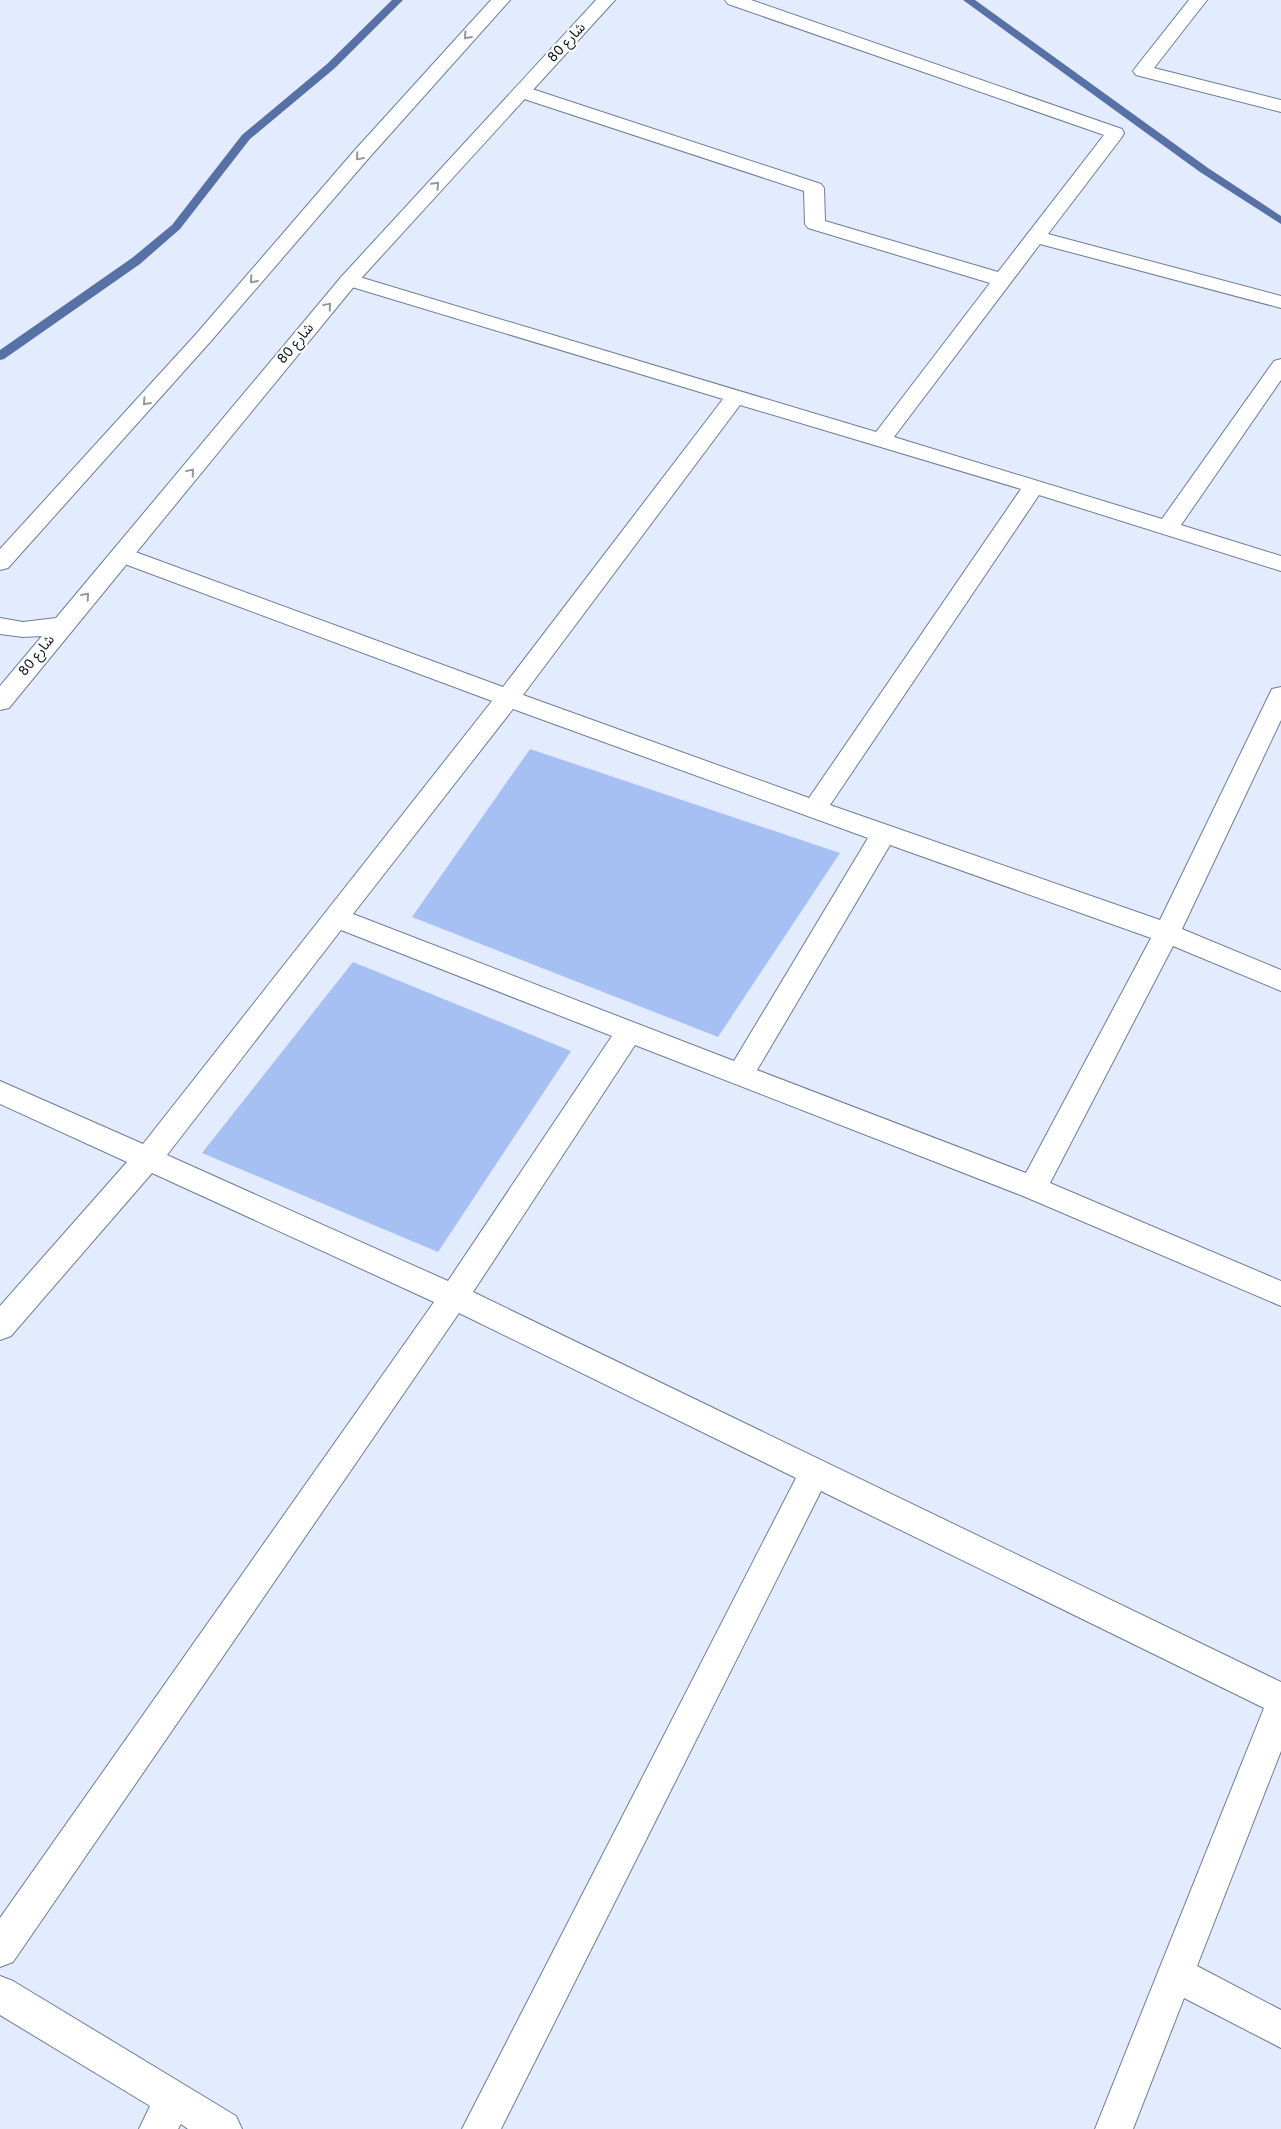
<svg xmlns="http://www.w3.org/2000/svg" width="1281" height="2129" viewBox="0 0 1281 2129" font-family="Overpass,'Noto Sans Arabic',sans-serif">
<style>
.green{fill:#a7c0f3}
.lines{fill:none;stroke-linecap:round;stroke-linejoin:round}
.stream{fill:#5771a6;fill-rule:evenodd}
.street-casing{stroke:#6e7c97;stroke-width:2}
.secondary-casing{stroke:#6e7c97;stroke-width:2}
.street{fill:#fff;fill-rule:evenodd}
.secondary{fill:#fff;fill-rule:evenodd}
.oneway{stroke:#93969a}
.labels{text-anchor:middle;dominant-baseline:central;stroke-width:4.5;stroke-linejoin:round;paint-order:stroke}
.far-street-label{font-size:14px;fill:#10151f;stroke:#fff}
</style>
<rect width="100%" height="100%" fill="#e3ecff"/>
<!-- green -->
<g class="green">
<polygon points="530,749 840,853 718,1037 412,917"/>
<polygon points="353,962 571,1051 438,1252 202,1153"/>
</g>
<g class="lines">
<!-- stream -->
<g class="stream">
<polygon points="392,0 403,0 335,68 250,139 180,229 140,264 4,359 0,360 0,350 132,258 172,225 242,135 327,64"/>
<polygon points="963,0 975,0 1208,168 1281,216 1281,224 1200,172"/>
</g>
<!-- street casing -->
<g class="street-casing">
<g id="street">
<path d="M 725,0 L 751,0 L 1122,129 L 1124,133 L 1122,137 L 1048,234 L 1281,296 L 1281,308 L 1040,244 L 894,437 L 1162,519 L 1274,361 L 1281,359 L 1281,380 L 1181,525 L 1281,556 L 1281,571 L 1039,495 L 830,805 L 1160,920 L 1269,695 L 1272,689 L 1281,687 L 1281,720 L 1182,929 L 1281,970 L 1281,991 L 1173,946 L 1050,1183 L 1281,1281 L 1281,1306 L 1023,1196 L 635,1045 L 473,1292 L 1281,1682 L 1281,1751 L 1197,1966 L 1281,2010 L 1281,2048 L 1184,1998 L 1133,2129 L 1095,2129 L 1264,1708 L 821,1491 L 501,2129 L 462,2129 L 796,1478 L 459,1313 L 13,1962 L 0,1967 L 0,1918 L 434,1302 L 152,1173 L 11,1336 L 0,1340 L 0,1306 L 127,1162 L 0,1104 L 0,1081 L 143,1144 L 492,701 L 114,560 L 111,555 L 114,550 L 122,548 L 130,550 L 503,687 L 723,399 L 342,284 L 339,280 L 342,276 L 349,274 L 356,276 L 876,432 L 990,283 L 808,228 L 805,224 L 804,191 L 515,96 L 513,92 L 515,88 L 522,86 L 529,88 L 821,184 L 824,188 L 825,221 L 998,272 L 1104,135 L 728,4 ZM 740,405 L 1021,489 L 809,798 L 523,695 ZM 513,709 L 868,838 L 734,1061 L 353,914 ZM 890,845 L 1151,938 L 1026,1173 L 757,1070 ZM 341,930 L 612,1036 L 448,1281 L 167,1155 Z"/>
<polygon points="1189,0 1207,0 1154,68 1281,100 1281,112 1136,75 1133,71 1136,67"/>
<polygon points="0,1976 13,1981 236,2116 242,2129 188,2129 181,2124 178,2129 139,2129 150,2106 0,2015"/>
</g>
</g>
<!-- secondary casing -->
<g class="secondary-casing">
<g id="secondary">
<polygon points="491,0 510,0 368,159 211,341 8,568 0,570 0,549 197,333 354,151"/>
<polygon points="596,0 615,0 356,284 9,708 0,710 0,686 42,636 23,637 0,634 0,618 23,622 56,618 342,276"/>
</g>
</g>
<!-- street -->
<use href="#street" class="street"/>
<!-- secondary -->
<use href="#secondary" class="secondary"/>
</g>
<!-- one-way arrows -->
<defs><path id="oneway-chevron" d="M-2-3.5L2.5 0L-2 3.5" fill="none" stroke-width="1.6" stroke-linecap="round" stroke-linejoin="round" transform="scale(1.25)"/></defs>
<g class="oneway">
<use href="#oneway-chevron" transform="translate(467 36) rotate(132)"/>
<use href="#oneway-chevron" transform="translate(359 157) rotate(131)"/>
<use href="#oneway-chevron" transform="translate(436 185) rotate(-47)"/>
<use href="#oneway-chevron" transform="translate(253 280) rotate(131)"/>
<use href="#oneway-chevron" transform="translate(328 306) rotate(-50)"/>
<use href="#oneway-chevron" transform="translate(146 402) rotate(132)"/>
<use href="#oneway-chevron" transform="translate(191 472) rotate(-50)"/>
<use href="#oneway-chevron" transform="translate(86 596) rotate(-49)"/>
</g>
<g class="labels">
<!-- far-street labels -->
<g class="far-street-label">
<text transform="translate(567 43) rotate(-47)">شارع 80</text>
<text transform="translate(296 344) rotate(-50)">شارع 80</text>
<text transform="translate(37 656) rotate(-51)">شارع 80</text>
</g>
</g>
</svg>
